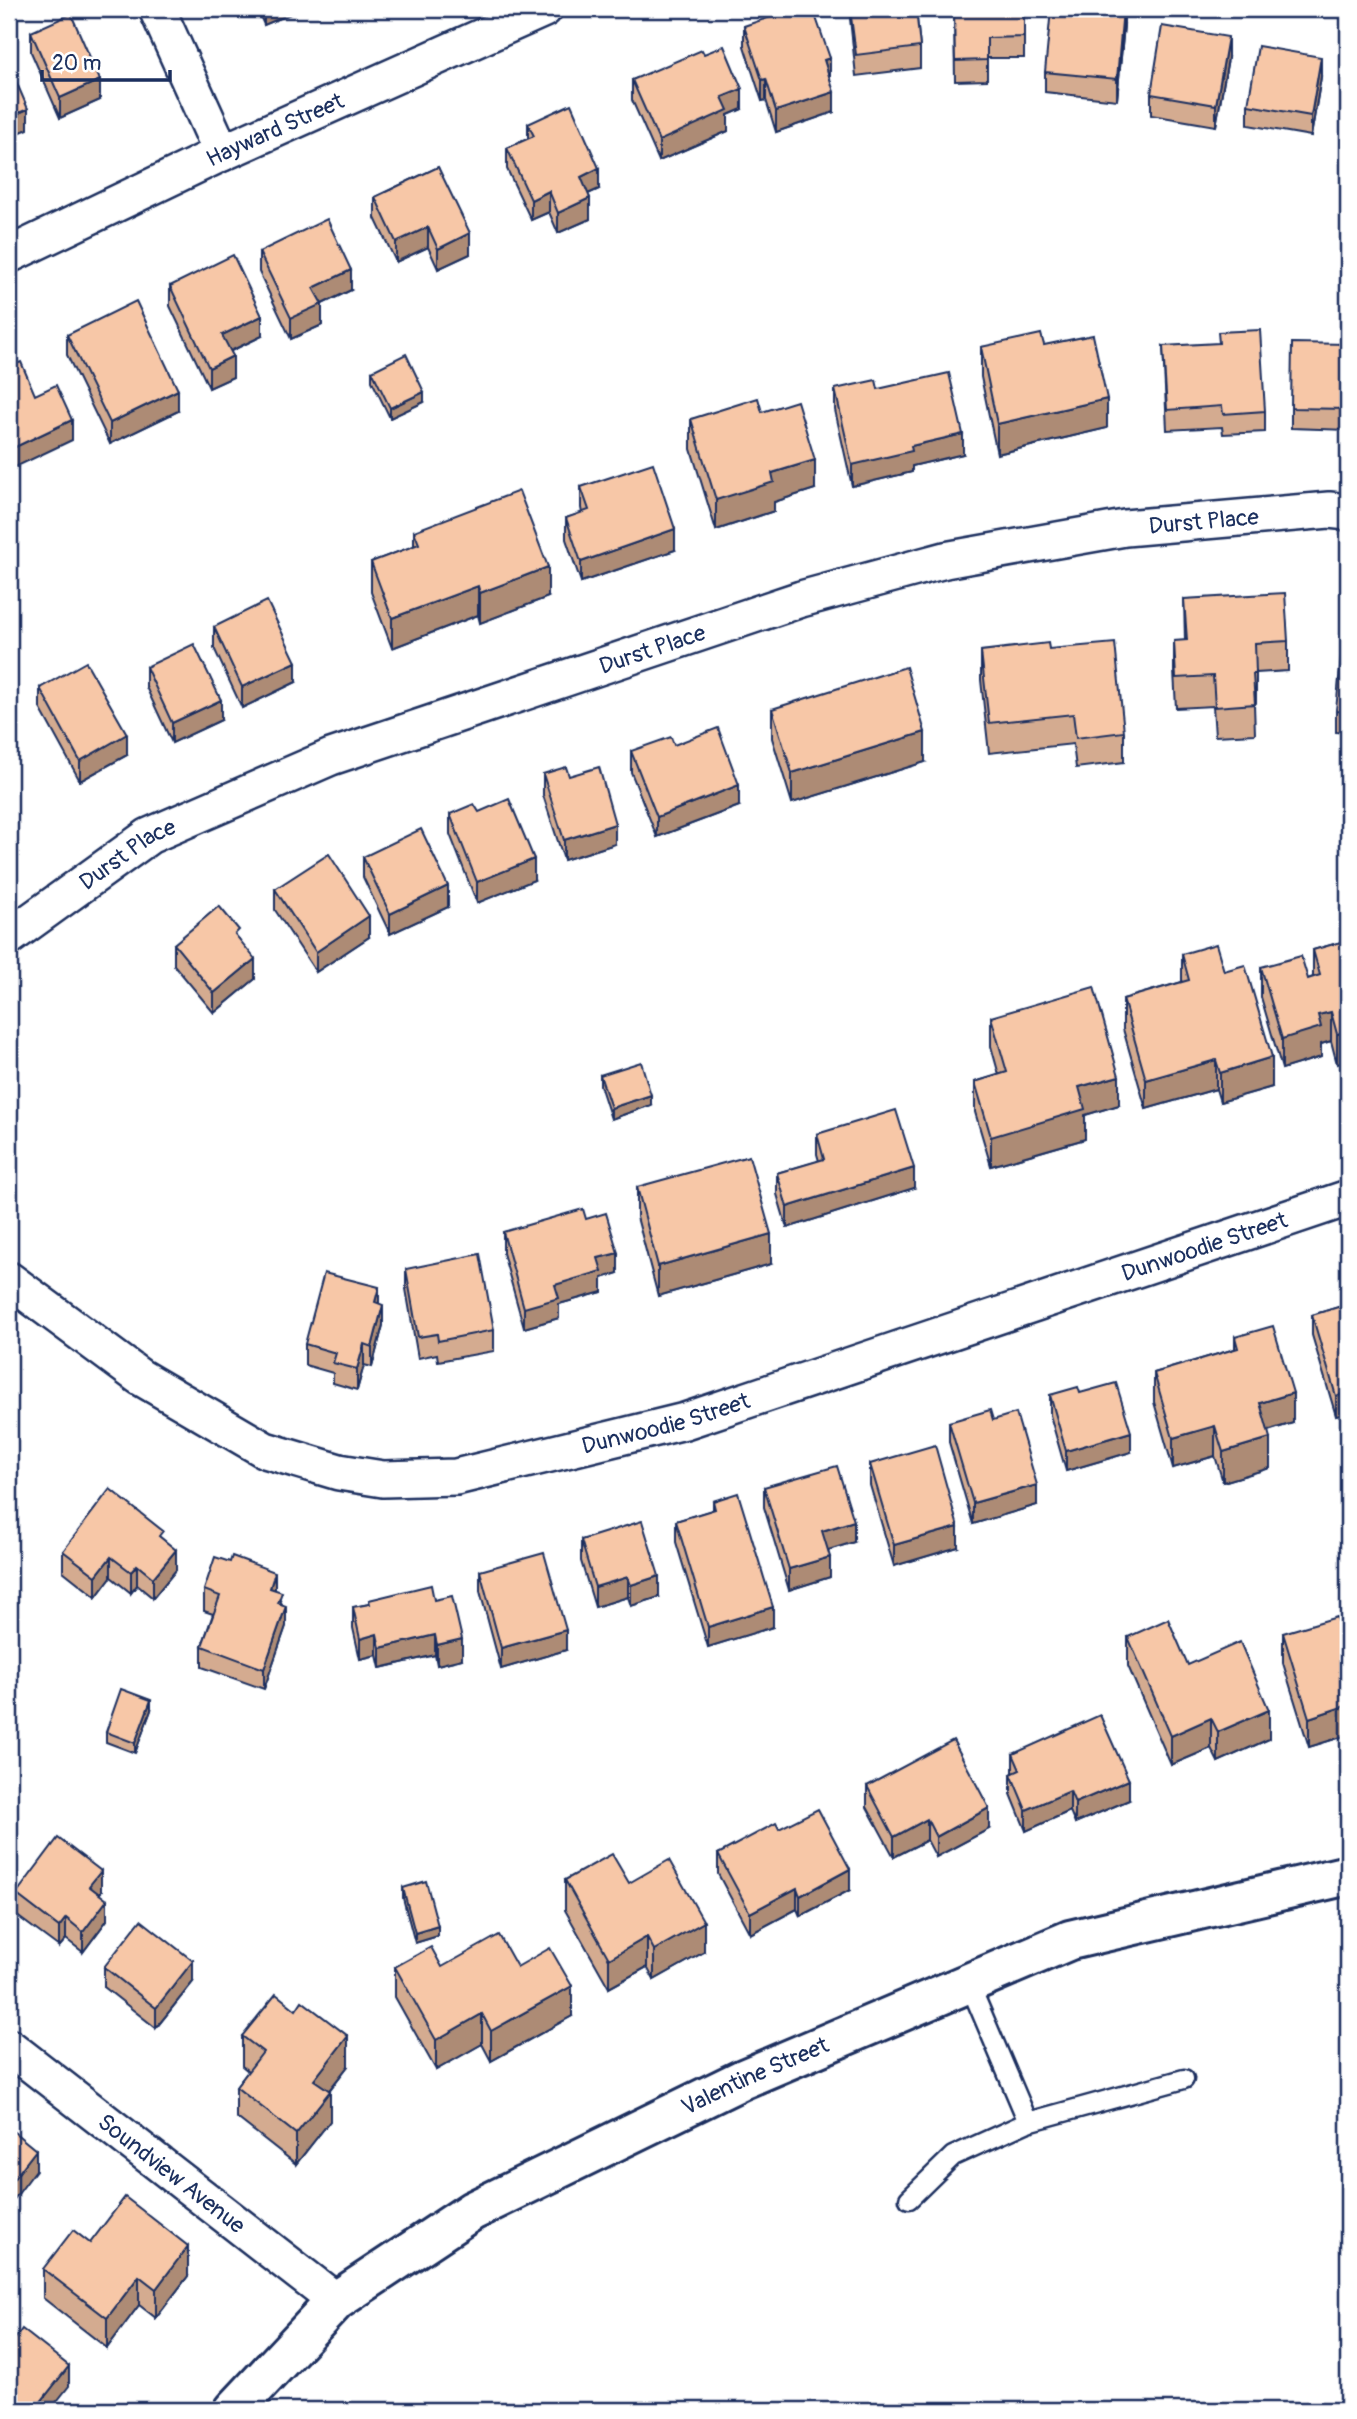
<svg xmlns="http://www.w3.org/2000/svg" width="1357" height="2419" viewBox="0 0 1357 2419" font-family="Pangolin,sans-serif">
<style>
.lines{fill:none;stroke-linecap:round;stroke-linejoin:round}
.service-casing{stroke:#1b2f5e;stroke-width:23}
.minor-casing{stroke:#1b2f5e;stroke-width:40}
.tertiary-casing{stroke:#1b2f5e;stroke-width:44}
.service{stroke:#fff;stroke-width:18}
.minor{stroke:#fff;stroke-width:35}
.tertiary{stroke:#fff;stroke-width:38}
.wall{fill:#d4ab90;stroke:#1b2f5e;stroke-width:2}
.shaded-wall{fill:#ad8b75;stroke:#1b2f5e;stroke-width:2}
.building{fill:#f7c7a7;stroke:#1b2f5e;stroke-width:2}
.labels{text-anchor:middle;dominant-baseline:central;stroke-width:5;stroke-linejoin:round;paint-order:stroke}
.street-label{font-size:23px;fill:#1b2f5e;stroke:#fff}
</style>
<rect width="100%" height="100%" fill="#fff"/>
<filter id="ink" filterUnits="userSpaceOnUse"><feTurbulence type="fractalNoise" baseFrequency=".0143" numOctaves="2"/><feDisplacementMap in="SourceGraphic" scale="14" xChannelSelector="R" yChannelSelector="G"/><feConvolveMatrix kernelMatrix="1 2 1 2 8 2 1 2 1" color-interpolation-filters="sRGB"/></filter>
<g filter="url(#ink)">
<g class="lines">
<!-- service casing -->
<g class="service-casing">
<g id="service">
<polyline points="969,1983 1028,2122 1184,2079"/>
<polyline points="909,2199 953,2156 1028,2122"/>
</g>
</g>
<!-- minor casing -->
<g class="minor-casing">
<g id="minor">
<polyline points="157,9 222,153"/>
<path id="s1" d="M 9,255 L 222,153 L 544,9"/>
<path id="s2" d="M 9,937 L 149,836 L 331,757 L 801,599 L 945,560 L 1125,528 L 1329,510 L 1348,512"/>
<path id="s3" d="M 9,1280 L 140,1377 L 265,1450 L 339,1472 L 383,1479 L 456,1477 L 685,1421 L 1348,1198"/>
<path id="s4" d="M 9,2047 L 336,2301"/>
</g>
</g>
<!-- tertiary casing -->
<g class="tertiary-casing">
<g id="tertiary">
<path id="s5" d="M 234,2410 L 336,2301 L 472,2211 L 741,2080 L 1070,1940 L 1348,1875"/>
</g>
</g>
<!-- service -->
<use href="#service" class="service"/>
<!-- minor -->
<use href="#minor" class="minor"/>
<!-- tertiary -->
<use href="#tertiary" class="tertiary"/>
</g>
<!-- wall -->
<g class="wall">
<polygon points="257,9 302,9 264,25"/>
<polygon points="849,9 916,9 920,47 920,68 856,76"/>
<polygon points="954,9 1024,9 1024,58 987,58 987,80 955,81"/>
<polygon points="1124,25 1117,100 1045,92 1045,72"/>
<polygon points="744,26 830,77 834,112 776,132 766,100 762,101 744,46"/>
<polygon points="31,32 100,100 60,118 31,52"/>
<polygon points="704,54 742,109 728,115 728,131 659,161 632,100 632,80"/>
<polygon points="1228,58 1216,126 1151,115 1151,94"/>
<polygon points="1321,77 1311,136 1248,125 1248,105"/>
<polygon points="528,124 599,189 588,194 590,219 558,233 549,212 531,220 507,169 507,148 528,139"/>
<polygon points="438,167 470,254 438,269 428,247 396,262 375,218 375,197"/>
<polygon points="259,252 351,290 322,304 322,325 291,339 259,272"/>
<polygon points="170,286 262,336 231,351 233,377 209,388 170,306"/>
<polygon points="67,335 178,411 110,444 67,355"/>
<polygon points="1348,344 1348,430 1291,428 1291,408"/>
<polygon points="1044,345 1107,428 997,454 981,377 981,347"/>
<polygon points="1163,346 1265,411 1265,432 1223,434 1222,427 1167,430"/>
<polygon points="372,371 424,402 390,418 372,381"/>
<polygon points="835,389 878,389 963,454 912,466 912,472 852,486 835,410"/>
<polygon points="762,412 815,489 774,502 774,511 716,530 691,449 691,419"/>
<polygon points="581,487 675,550 581,582 566,539 566,518 582,513 581,508"/>
<polygon points="414,531 548,597 480,623 478,615 392,648 371,592 371,562 414,546"/>
<polygon points="1184,599 1288,641 1288,671 1256,673 1256,703 1254,704 1255,734 1215,736 1213,706 1176,708 1174,671 1174,641 1185,641"/>
<polygon points="214,627 296,682 242,708 214,648"/>
<polygon points="1049,649 1124,732 1124,762 1076,768 1073,744 989,753 981,680 981,651"/>
<polygon points="1348,657 1348,733 1336,732 1336,711"/>
<polygon points="146,667 221,720 172,743 146,687"/>
<polygon points="40,688 127,755 80,781 40,708"/>
<polygon points="772,709 925,762 792,803 772,738"/>
<polygon points="631,751 739,806 657,837 631,772"/>
<polygon points="543,774 569,776 615,844 564,860 543,795"/>
<polygon points="450,814 534,880 477,903 450,834"/>
<polygon points="363,857 448,907 390,934 363,877"/>
<polygon points="275,889 369,937 316,972 275,910"/>
<polygon points="239,939 255,979 214,1013 174,965 174,944"/>
<polygon points="1348,940 1348,1061 1337,1064 1331,1041 1321,1044 1321,1057 1282,1069 1261,997 1261,967 1308,979 1313,977 1313,950"/>
<polygon points="1182,954 1224,971 1272,1087 1220,1102 1216,1089 1146,1109 1123,1029 1123,999 1182,982"/>
<polygon points="991,1017 1119,1105 1085,1115 1085,1139 991,1166 975,1112 975,1082 999,1075 991,1046"/>
<polygon points="600,1075 651,1105 611,1119 600,1085"/>
<polygon points="817,1134 914,1188 787,1228 777,1194 777,1173 819,1161 817,1154"/>
<polygon points="637,1187 771,1264 658,1296 637,1217"/>
<polygon points="586,1219 618,1273 602,1278 602,1292 559,1304 559,1318 524,1328 503,1253 503,1232"/>
<polygon points="406,1269 494,1330 494,1351 438,1361 437,1354 418,1358 406,1289"/>
<polygon points="379,1303 383,1325 372,1367 364,1365 357,1390 333,1383 333,1373 305,1365 305,1344"/>
<polygon points="1348,1304 1348,1413 1336,1416 1312,1335 1312,1315"/>
<polygon points="1235,1337 1293,1423 1268,1431 1270,1468 1223,1482 1215,1456 1173,1468 1154,1402 1154,1373 1235,1349"/>
<polygon points="1080,1393 1131,1452 1066,1471 1050,1415 1050,1395"/>
<polygon points="993,1420 1037,1505 973,1524 949,1442 949,1422"/>
<polygon points="870,1464 958,1547 894,1566 870,1485"/>
<polygon points="764,1487 854,1542 828,1550 830,1577 789,1590 764,1507"/>
<polygon points="713,1501 773,1627 708,1647 676,1542 676,1521 713,1510"/>
<polygon points="163,1540 176,1570 153,1598 137,1585 131,1593 111,1577 96,1597 63,1571 63,1551"/>
<polygon points="581,1540 659,1597 631,1606 628,1597 595,1607 581,1561"/>
<polygon points="480,1571 566,1650 501,1669 480,1591"/>
<polygon points="204,1590 275,1590 282,1604 286,1626 264,1689 202,1667 202,1646 213,1614 204,1611"/>
<polygon points="369,1600 434,1600 462,1659 437,1665 435,1655 380,1668 377,1655 360,1659 353,1628 353,1607 369,1604"/>
<polygon points="1283,1633 1343,1638 1348,1637 1348,1735 1309,1747 1283,1663"/>
<polygon points="1128,1637 1188,1665 1269,1739 1218,1762 1211,1748 1171,1765 1128,1666"/>
<polygon points="151,1710 135,1753 106,1742 106,1732"/>
<polygon points="1013,1754 1129,1800 1075,1823 1070,1811 1026,1831 1011,1794 1011,1774 1013,1773"/>
<polygon points="867,1786 989,1829 936,1857 927,1840 894,1857 867,1807"/>
<polygon points="779,1829 850,1890 800,1916 797,1909 750,1934 718,1874 718,1854"/>
<polygon points="565,1880 629,1883 704,1952 654,1980 647,1967 609,1988 565,1910"/>
<polygon points="403,1888 438,1936 415,1943 403,1898"/>
<polygon points="101,1892 99,1894 107,1920 83,1952 66,1939 59,1947 16,1915 16,1894"/>
<polygon points="104,1967 193,1982 156,2028 104,1987"/>
<polygon points="395,1967 517,1967 572,2016 491,2061 482,2044 436,2070 395,1997"/>
<polygon points="296,2010 348,2066 329,2091 330,2121 296,2164 236,2117 236,2087 248,2071 242,2066 242,2036"/>
<polygon points="90,2243 188,2276 156,2318 139,2305 107,2348 43,2298 43,2269"/>
</g>
<!-- shaded-wall -->
<g class="shaded-wall">
<polygon points="264,9 302,9 264,25"/>
<polygon points="1124,9 1124,25 1117,100 1117,79"/>
<polygon points="1228,37 1228,58 1216,126 1216,105"/>
<polygon points="1321,57 1321,77 1311,136 1311,116"/>
<polygon points="830,58 830,79 824,60"/>
<polygon points="766,79 766,100 762,101 762,80"/>
<polygon points="100,80 100,100 60,118 60,98"/>
<polygon points="742,89 742,109 728,115 728,131 659,161 659,141 722,97"/>
<polygon points="834,92 834,112 776,132 776,111"/>
<polygon points="28,109 28,129 9,137 9,117"/>
<polygon points="599,168 599,189 581,197 581,177"/>
<polygon points="549,191 549,212 531,220 531,200"/>
<polygon points="590,198 590,219 558,233 558,213"/>
<polygon points="428,227 428,247 396,262 396,242"/>
<polygon points="470,233 470,254 438,269 438,249"/>
<polygon points="351,270 351,290 322,304 322,325 291,339 291,318 313,288"/>
<polygon points="262,316 262,336 222,355 222,335"/>
<polygon points="233,356 233,377 209,388 209,368"/>
<polygon points="178,390 178,411 110,444 110,423"/>
<polygon points="424,392 424,402 390,418 390,408"/>
<polygon points="1107,399 1107,428 997,454 997,424"/>
<polygon points="72,420 72,440 9,470 9,450"/>
<polygon points="963,434 963,454 912,466 912,472 852,486 852,465 911,446"/>
<polygon points="815,460 815,489 774,502 774,511 716,530 716,500 772,473"/>
<polygon points="675,529 675,550 581,582 581,562"/>
<polygon points="548,567 548,597 480,623 480,593"/>
<polygon points="478,586 478,615 392,648 392,618"/>
<polygon points="296,662 296,682 242,708 242,687"/>
<polygon points="221,700 221,720 172,743 172,723"/>
<polygon points="925,732 925,762 792,803 792,773"/>
<polygon points="127,734 127,755 80,781 80,761"/>
<polygon points="739,785 739,806 657,837 657,817"/>
<polygon points="615,824 615,844 564,860 564,840"/>
<polygon points="534,859 534,880 477,903 477,882"/>
<polygon points="448,886 448,907 390,934 390,914"/>
<polygon points="369,916 369,937 316,972 316,952"/>
<polygon points="255,959 255,979 214,1013 214,993"/>
<polygon points="1331,1012 1331,1041 1321,1044 1321,1057 1282,1069 1282,1039 1318,1015"/>
<polygon points="1348,1031 1348,1061 1337,1064 1337,1034"/>
<polygon points="1272,1057 1272,1087 1220,1102 1220,1073"/>
<polygon points="1216,1060 1216,1089 1146,1109 1146,1080"/>
<polygon points="1119,1076 1119,1105 1085,1115 1085,1139 991,1166 991,1137 1079,1087"/>
<polygon points="651,1095 651,1105 611,1119 611,1108"/>
<polygon points="914,1168 914,1188 787,1228 787,1207"/>
<polygon points="771,1234 771,1264 658,1296 658,1266"/>
<polygon points="618,1253 618,1273 602,1278 602,1292 559,1304 559,1318 524,1328 524,1308 555,1285 598,1258"/>
<polygon points="379,1287 379,1308 375,1302"/>
<polygon points="383,1305 383,1325 372,1367 372,1347"/>
<polygon points="364,1344 364,1365 357,1390 357,1369"/>
<polygon points="1348,1392 1348,1413 1336,1416 1336,1396"/>
<polygon points="1293,1393 1293,1423 1260,1433 1260,1403"/>
<polygon points="1215,1426 1215,1456 1173,1468 1173,1438"/>
<polygon points="1131,1432 1131,1452 1066,1471 1066,1451"/>
<polygon points="1270,1438 1270,1468 1223,1482 1223,1452"/>
<polygon points="1037,1485 1037,1505 973,1524 973,1503"/>
<polygon points="854,1521 854,1542 822,1552 822,1531"/>
<polygon points="958,1527 958,1547 894,1566 894,1545"/>
<polygon points="176,1550 176,1570 153,1598 153,1578"/>
<polygon points="111,1557 111,1577 96,1597 96,1576"/>
<polygon points="830,1557 830,1577 789,1590 789,1569"/>
<polygon points="137,1565 137,1585 131,1593 131,1572"/>
<polygon points="275,1572 275,1592 270,1588"/>
<polygon points="659,1576 659,1597 631,1606 631,1585"/>
<polygon points="628,1577 628,1597 595,1607 595,1587"/>
<polygon points="286,1606 286,1626 264,1689 264,1669"/>
<polygon points="773,1607 773,1627 708,1647 708,1627"/>
<polygon points="566,1630 566,1650 501,1669 501,1648"/>
<polygon points="377,1634 377,1655 360,1659 360,1639"/>
<polygon points="435,1635 435,1655 380,1668 380,1648"/>
<polygon points="462,1639 462,1659 437,1665 437,1645"/>
<polygon points="151,1700 151,1710 135,1753 135,1743"/>
<polygon points="1348,1705 1348,1735 1309,1747 1309,1718"/>
<polygon points="1269,1710 1269,1739 1218,1762 1218,1732"/>
<polygon points="1211,1718 1211,1748 1171,1765 1171,1736"/>
<polygon points="1129,1780 1129,1800 1075,1823 1075,1803"/>
<polygon points="1070,1791 1070,1811 1026,1831 1026,1810"/>
<polygon points="989,1808 989,1829 936,1857 936,1837"/>
<polygon points="927,1819 927,1840 894,1857 894,1837"/>
<polygon points="850,1869 850,1890 800,1916 800,1896"/>
<polygon points="101,1871 101,1892 89,1907 89,1886"/>
<polygon points="797,1888 797,1909 750,1934 750,1913"/>
<polygon points="107,1900 107,1920 83,1952 83,1932"/>
<polygon points="66,1918 66,1939 59,1947 59,1927"/>
<polygon points="704,1922 704,1952 654,1980 654,1950"/>
<polygon points="438,1926 438,1936 415,1943 415,1933"/>
<polygon points="647,1937 647,1967 609,1988 609,1959"/>
<polygon points="193,1961 193,1982 156,2028 156,2008"/>
<polygon points="572,1986 572,2016 491,2061 491,2031"/>
<polygon points="482,2014 482,2044 436,2070 436,2040"/>
<polygon points="348,2036 348,2066 314,2109 314,2080"/>
<polygon points="330,2091 330,2121 296,2164 296,2134"/>
<polygon points="36,2150 36,2170 9,2206 9,2185"/>
<polygon points="188,2246 188,2276 156,2318 156,2289"/>
<polygon points="139,2276 139,2305 107,2348 107,2318"/>
<polygon points="69,2366 69,2386 50,2410 36,2410 36,2408"/>
</g>
<!-- building -->
<g class="building">
<polygon points="794,9 813,9 830,58 824,60 834,92 776,111 766,79 762,80 744,26"/>
<polygon points="850,9 916,9 920,47 856,55"/>
<polygon points="954,9 1024,9 1024,37 987,38 987,60 955,61"/>
<polygon points="1051,9 1075,11 1075,9 1123,9 1117,79 1045,72"/>
<polygon points="71,14 100,80 60,98 31,32"/>
<polygon points="1162,26 1228,37 1216,105 1151,94"/>
<polygon points="724,46 742,89 722,97 728,110 659,141 632,80 702,50 704,54"/>
<polygon points="1258,46 1321,57 1311,116 1248,105"/>
<polygon points="9,65 28,109 9,117"/>
<polygon points="571,104 599,168 581,177 590,198 558,213 549,191 531,200 507,148 534,136 528,124"/>
<polygon points="438,167 470,233 438,249 428,227 396,242 375,197"/>
<polygon points="327,219 351,270 313,288 322,304 291,318 259,252"/>
<polygon points="233,255 262,316 222,335 233,356 209,368 170,286"/>
<polygon points="136,301 178,390 110,423 67,335"/>
<polygon points="1260,330 1265,411 1223,414 1222,406 1167,410 1163,346 1219,343 1218,332"/>
<polygon points="1041,334 1044,345 1093,335 1107,399 997,424 981,347"/>
<polygon points="1292,343 1348,344 1348,409 1291,408"/>
<polygon points="406,354 424,392 390,408 372,371"/>
<polygon points="21,362 35,395 56,385 72,420 9,450 9,367"/>
<polygon points="949,373 963,434 911,446 912,451 852,465 835,389 876,380 878,389"/>
<polygon points="758,398 762,412 797,401 815,460 772,473 774,482 716,500 691,419"/>
<polygon points="653,463 675,529 581,562 566,518 589,510 581,487"/>
<polygon points="519,491 548,567 480,593 478,586 392,618 371,562 419,544 414,531"/>
<polygon points="1285,593 1288,641 1255,643 1256,674 1253,674 1255,704 1215,707 1213,676 1176,678 1174,641 1187,640 1184,599"/>
<polygon points="267,601 296,662 242,687 214,627"/>
<polygon points="1048,643 1049,649 1115,643 1124,732 1076,738 1073,714 989,723 981,651"/>
<polygon points="194,644 221,700 172,723 146,667"/>
<polygon points="1341,657 1348,657 1348,712 1336,711"/>
<polygon points="86,662 127,734 80,761 40,688"/>
<polygon points="906,667 925,732 792,773 772,709"/>
<polygon points="718,728 739,785 657,817 631,751 671,737 674,745"/>
<polygon points="566,767 569,776 599,767 615,824 564,840 543,774"/>
<polygon points="509,799 534,859 477,882 450,814 474,804 479,812"/>
<polygon points="421,829 448,886 390,914 363,857"/>
<polygon points="329,854 369,916 316,952 275,889"/>
<polygon points="219,906 239,930 235,934 255,959 214,993 174,944"/>
<polygon points="1348,940 1348,1031 1337,1034 1331,1012 1318,1015 1321,1027 1282,1039 1261,967 1301,956 1308,979 1320,975 1313,950"/>
<polygon points="1216,944 1224,971 1245,965 1272,1057 1220,1073 1216,1060 1146,1080 1123,999 1189,980 1182,954"/>
<polygon points="1094,987 1119,1076 1079,1087 1085,1109 991,1137 975,1082 1007,1072 991,1017"/>
<polygon points="641,1062 651,1095 611,1108 600,1075"/>
<polygon points="896,1110 914,1168 787,1207 777,1173 824,1159 817,1134"/>
<polygon points="749,1156 771,1234 658,1266 637,1187"/>
<polygon points="583,1209 586,1219 606,1213 618,1253 598,1258 602,1271 555,1285 559,1298 524,1308 503,1232"/>
<polygon points="480,1254 494,1330 438,1341 437,1334 418,1337 406,1269"/>
<polygon points="324,1273 379,1287 375,1302 383,1305 372,1347 364,1344 357,1369 333,1363 336,1353 305,1344"/>
<polygon points="1348,1304 1348,1392 1336,1396 1312,1315"/>
<polygon points="1273,1326 1293,1393 1260,1403 1270,1438 1223,1452 1215,1426 1173,1438 1154,1373 1238,1348 1235,1337"/>
<polygon points="1116,1383 1131,1432 1066,1451 1050,1395 1078,1387 1080,1393"/>
<polygon points="990,1410 993,1420 1016,1413 1037,1485 973,1503 949,1422"/>
<polygon points="935,1445 958,1527 894,1545 870,1464"/>
<polygon points="837,1466 854,1521 822,1531 830,1557 789,1569 764,1487"/>
<polygon points="110,1489 163,1531 159,1536 176,1550 153,1578 137,1565 131,1572 111,1557 96,1576 63,1551"/>
<polygon points="738,1493 773,1607 708,1627 676,1521 715,1509 713,1501"/>
<polygon points="642,1521 659,1576 631,1585 628,1577 595,1587 581,1540"/>
<polygon points="544,1553 566,1630 501,1648 480,1571"/>
<polygon points="232,1556 275,1572 270,1588 282,1592 278,1603 286,1606 264,1669 202,1646 220,1596 204,1590 215,1557 230,1562"/>
<polygon points="431,1585 434,1600 452,1596 462,1639 437,1645 435,1635 380,1648 377,1634 360,1639 353,1607 370,1604 369,1600"/>
<polygon points="1337,1617 1343,1638 1348,1637 1348,1705 1309,1718 1283,1633"/>
<polygon points="1168,1619 1188,1665 1240,1642 1269,1710 1218,1732 1211,1718 1171,1736 1128,1637"/>
<polygon points="121,1689 151,1700 135,1743 106,1732"/>
<polygon points="1100,1715 1129,1780 1075,1803 1070,1791 1026,1810 1011,1774 1020,1770 1013,1754"/>
<polygon points="953,1740 989,1808 936,1837 927,1819 894,1837 867,1786"/>
<polygon points="818,1809 850,1869 800,1896 797,1888 750,1913 718,1854 776,1823 779,1829"/>
<polygon points="58,1838 101,1871 89,1886 107,1900 83,1932 66,1918 59,1927 16,1894"/>
<polygon points="612,1854 629,1883 669,1860 704,1922 654,1950 647,1937 609,1959 565,1880"/>
<polygon points="426,1881 438,1926 415,1933 403,1888"/>
<polygon points="141,1920 193,1961 156,2008 104,1967"/>
<polygon points="499,1935 517,1967 550,1948 572,1986 491,2031 482,2014 436,2040 395,1967 431,1947 442,1967"/>
<polygon points="276,1994 296,2010 302,2001 348,2036 314,2080 330,2091 296,2134 236,2087 263,2052 242,2036"/>
<polygon points="9,2128 36,2150 9,2185"/>
<polygon points="125,2197 188,2246 156,2289 139,2276 107,2318 43,2269 73,2230 90,2243"/>
<polygon points="22,2329 69,2366 36,2408 39,2410 9,2410 9,2347"/>
</g>
</g>
<g class="labels">
<!-- street labels -->
<g class="street-label">
<text stroke="none"><textPath href="#s1" startOffset="294">Hayward Street</textPath></text>
<text stroke="none"><textPath href="#s2" startOffset="1278">Durst Place</textPath></text>
<text stroke="none"><textPath href="#s2" startOffset="710">Durst Place</textPath></text>
<text stroke="none"><textPath href="#s2" startOffset="145">Durst Place</textPath></text>
<text stroke="none"><textPath href="#s3" startOffset="1286">Dunwoodie Street</textPath></text>
<text stroke="none"><textPath href="#s3" startOffset="719">Dunwoodie Street</textPath></text>
<text stroke="none"><textPath href="#s5" startOffset="626">Valentine Street</textPath></text>
<text stroke="none"><textPath href="#s4" startOffset="206">Soundview Avenue</textPath></text>
</g>
</g>
<!-- margin -->
<rect width="1357" height="2419" fill="none" stroke="#fff" stroke-width="35"/>
<rect x="18" y="18" width="1322" height="2384" fill="none" stroke="#1b2f5e" stroke-width="2.5" filter="url(#ink)"/>
<!-- scale -->
<path d="M42 70v10h128v-10" fill="none" stroke="#1b2f5e" stroke-width="3.5"/>
<text x="52" y="70" font-size="21" fill="#1b2f5e" stroke="#ffffff" stroke-width="5" paint-order="stroke">20 m</text>
</svg>
